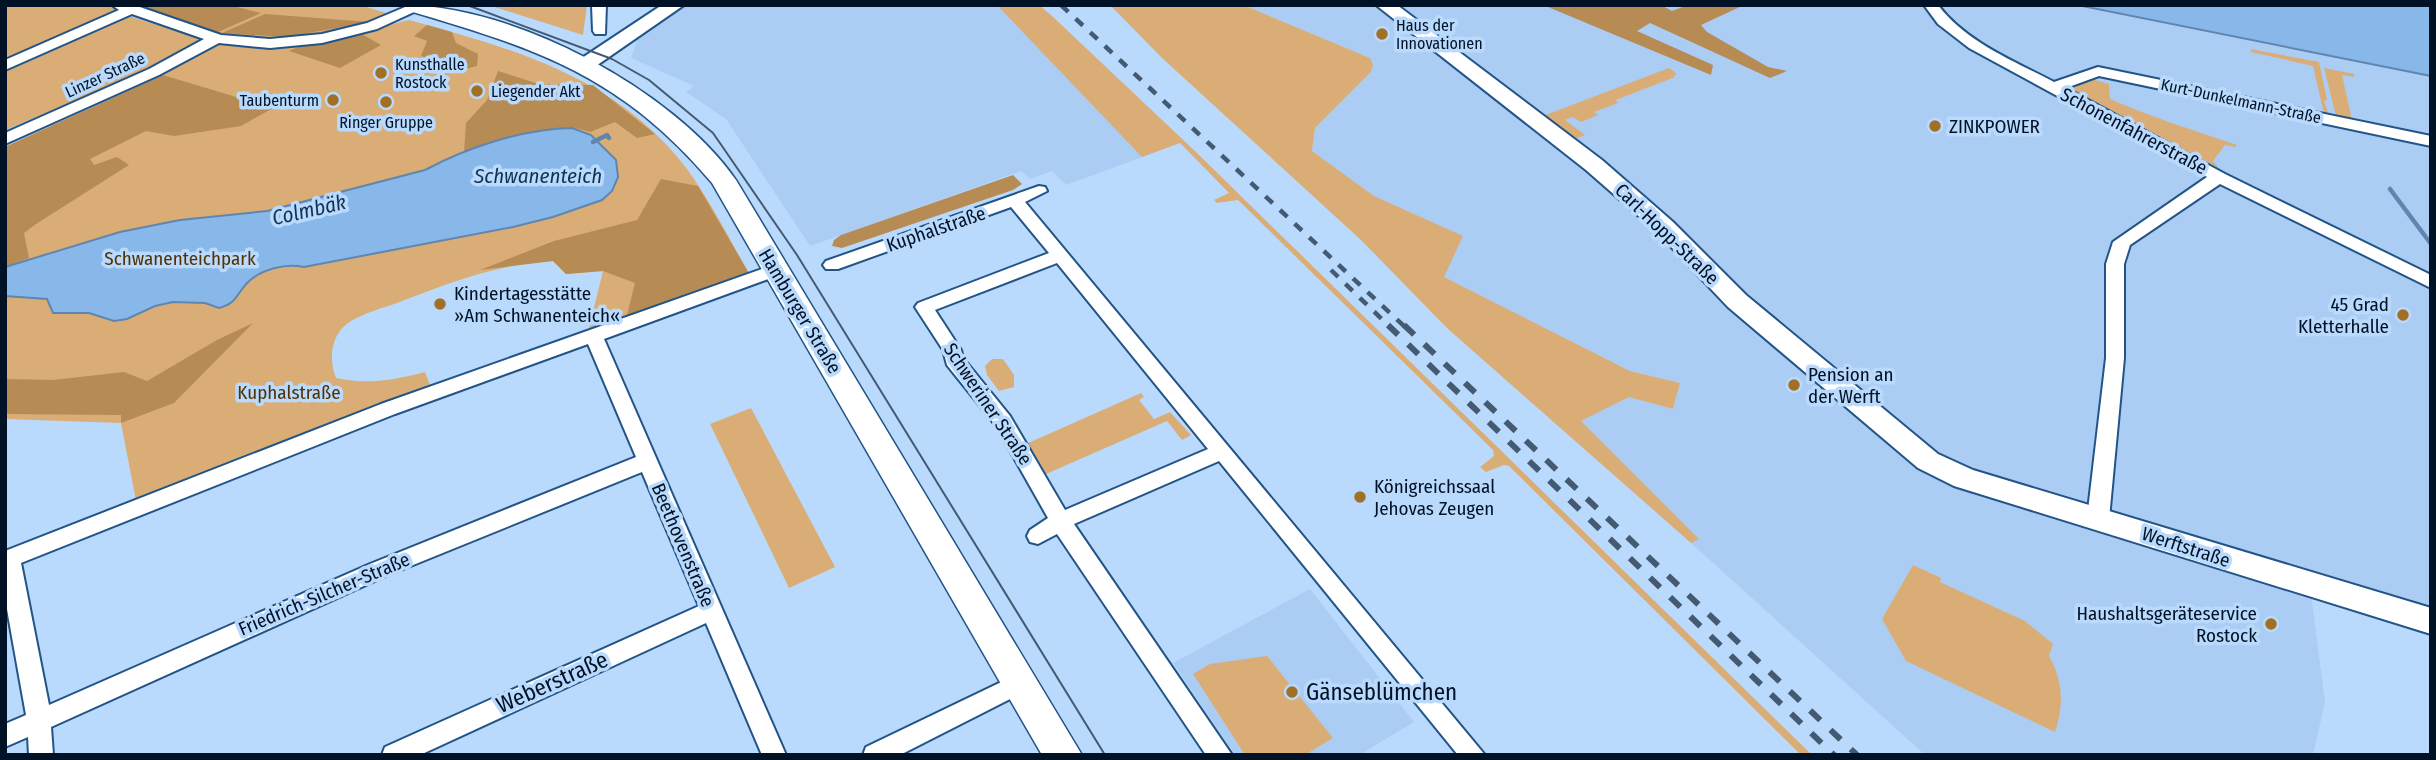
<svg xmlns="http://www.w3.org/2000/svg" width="2436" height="760" viewBox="0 0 2436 760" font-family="'Fira Sans Condensed',sans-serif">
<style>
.built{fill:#abcdf4}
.green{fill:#daad76}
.forest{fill:#b78b54}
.water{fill:#88b7ea;stroke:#6086af;stroke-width:2}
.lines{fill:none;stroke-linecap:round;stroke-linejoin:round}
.stream{stroke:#6086af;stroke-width:4.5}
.street-casing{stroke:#225487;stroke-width:4}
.secondary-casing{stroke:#225487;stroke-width:4}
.primary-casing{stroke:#225487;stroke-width:3}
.street{fill:#fff;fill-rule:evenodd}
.secondary{fill:#fff;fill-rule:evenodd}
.primary{fill:#fff;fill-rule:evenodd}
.tram{stroke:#445a73;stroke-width:2}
.rail-far1{stroke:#445a73;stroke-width:4.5;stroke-dasharray:10 10;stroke-linecap:butt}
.rail{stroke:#445a73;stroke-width:6;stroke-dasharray:14 14;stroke-linecap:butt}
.poi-dot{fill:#a26f26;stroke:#badafd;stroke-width:2.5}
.labels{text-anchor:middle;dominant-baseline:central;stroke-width:7;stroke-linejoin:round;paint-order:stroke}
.far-poi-label{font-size:16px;fill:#011226;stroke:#badafd;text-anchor:start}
.far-street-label{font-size:16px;fill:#011226;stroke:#badafd}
.poi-label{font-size:19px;fill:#011226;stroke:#badafd;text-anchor:start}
.street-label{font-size:19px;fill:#011226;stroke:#badafd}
.park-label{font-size:19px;fill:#503203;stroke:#badafd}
.water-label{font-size:21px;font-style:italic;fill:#103253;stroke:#badafd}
.near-street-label{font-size:23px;fill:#011226;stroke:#badafd}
.near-poi-label{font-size:23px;fill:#011226;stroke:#badafd;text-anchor:start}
</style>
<rect width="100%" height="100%" fill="#badafd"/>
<!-- built -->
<g class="built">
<polygon points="684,5 1004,5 1151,154 1066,185 1052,171 1030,179 1021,171 810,246 726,119 686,92 694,86 631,58 637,40"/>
<polygon points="1243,5 2082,5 2431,76 2431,621 2310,586 2325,702 2313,755 1925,755 1563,427 1629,396 1673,409 1680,383 1630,371 1443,277 1462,236 1374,196 1312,151 1315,128 1371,72 1370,58"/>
<polygon points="1310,589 1414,722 1359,755 1235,755 1173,663"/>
</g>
<!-- green -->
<g class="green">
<polygon points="5,5 104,5 126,12 5,62"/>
<path d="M 133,5 L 360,5 L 393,15 C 338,34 273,45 216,32 C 188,26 160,14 133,5 Z"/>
<polygon points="488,5 587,5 583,35"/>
<polygon points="997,5 1039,5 1051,15 1196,152 1812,755 1801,755 1509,466 1504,465 1486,472 1480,467 1494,456 1493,450 1238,200 1217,203 1214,200 1229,193 1180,143 1142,157"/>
<polygon points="1110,5 1243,5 1370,58 1373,65 1371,72 1315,128 1312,151 1374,196 1463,236 1444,277 1630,371 1680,383 1673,409 1629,397 1581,421 1699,539 1691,543 1448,329 1361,240 1162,58"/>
<polygon points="129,16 205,40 148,70 5,130 5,71"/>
<path d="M 409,20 C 514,49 617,77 687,169 C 711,202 730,240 750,275 L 588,332 L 603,271 L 566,274 L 553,261 C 497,264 449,283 397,303 C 382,308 365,313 351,321 C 331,333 328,358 336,378 C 369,385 393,380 425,372 L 431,388 L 136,501 L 121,423 L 5,419 L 5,147 L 163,75 L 214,44 L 253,47 L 303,45 Z"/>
<polygon points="2251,49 2319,62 2327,100 2324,101 2329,115 2324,114 2313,66 2251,52"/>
<polygon points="1669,68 1677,74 1673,76 1675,77 1616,100 1618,103 1594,112 1598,115 1581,122 1573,117 1565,120 1585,135 1575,139 1543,116"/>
<polygon points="2324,68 2354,74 2354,77 2342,75 2352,120 2336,116"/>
<path d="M 2088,78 L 2109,84 L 2110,99 C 2151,117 2193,130 2237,145 L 2235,147 L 2225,145 L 2213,161 L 2219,168 L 2071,89 Z"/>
<polygon points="992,359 1003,359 1014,375 1014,387 999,391 987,375 985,366"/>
<polygon points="1141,393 1144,397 1139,400 1154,419 1170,412 1191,435 1182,440 1167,421 1046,474 1026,444"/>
<polygon points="751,408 835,567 789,588 710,424"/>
<path d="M 1913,565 L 1941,578 L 1940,582 L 2025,621 L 2053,644 L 2049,656 C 2063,680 2064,705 2055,732 L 1906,661 L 1882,619 Z"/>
<polygon points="1267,656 1333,738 1305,755 1245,755 1193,674 1210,664"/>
</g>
<!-- forest -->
<g class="forest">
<polygon points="133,5 229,5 261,13 216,33"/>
<polygon points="1574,5 1661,5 1672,11 1688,5 1744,5 1701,25 1707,32 1768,67 1787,71 1770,78 1650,23 1637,31 1713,65 1711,75 1548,7"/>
<polygon points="265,14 370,22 286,37 222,33"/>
<polygon points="427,25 452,32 456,43 478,54 477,66 439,76 435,69 439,62 421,56 427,41 414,36"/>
<polygon points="360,33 381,45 340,68 289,51 303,45"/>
<polygon points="498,71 539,84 593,85 655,134 637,138 615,122 590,132 572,127 531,132 464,153 466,123 487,100"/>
<polygon points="163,75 273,108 241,126 174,136 146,131 90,159 94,165 117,157 129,165 36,224 24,233 29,258 5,267 5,147"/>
<polygon points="1013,175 1022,184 1013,190 842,248 832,246 834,240 841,235"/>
<polygon points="661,179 698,186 750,275 626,319 635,283 603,271 566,274 553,261 480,270 554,241 637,220"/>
<polygon points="253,323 174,403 121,423 121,415 5,414 5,379 53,380 124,372 147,381 217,340"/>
</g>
<!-- water -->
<g class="water">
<polygon points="2431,5 2431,76 2082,6 2082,5"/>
<path d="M 572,128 L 591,135 L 616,160 L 618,177 L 612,191 L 602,200 L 553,217 L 513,227 L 304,267 C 286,263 261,269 247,283 C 236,295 236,304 219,308 L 205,303 L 173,302 L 155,306 L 127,319 L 114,321 L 89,313 L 53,313 L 47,299 L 5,296 L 5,267 L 120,232 L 180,220 L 267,211 L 425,170 C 468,147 523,129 572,128 Z"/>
</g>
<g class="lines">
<!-- stream -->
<g class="stream">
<polyline points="593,142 607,135 609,138"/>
<polyline points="2390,189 2431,244"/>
</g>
<!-- street casing -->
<g class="street-casing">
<g id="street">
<polygon points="112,5 137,6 221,35 270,39 322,34 367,23 410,5 425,7 377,29 322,43 270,48 219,43 159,75 5,144 5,133 149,69 204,39 132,14 5,70 5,60 119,10"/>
<polygon points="592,5 606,5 605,34 595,34 593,31"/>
<path d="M 1924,5 L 1938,5 C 1966,42 2014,61 2054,82 L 2098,67 L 2431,136 L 2431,146 L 2099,76 L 2066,88 L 2225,174 L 2431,275 L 2431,288 L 2220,184 L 2130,245 L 2124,264 L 2124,358 L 2109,519 L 2106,525 L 2098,527 L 2090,525 L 2087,519 L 2106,358 L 2106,264 L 2113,242 L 2207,177 L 1969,48 L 1938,24 Z"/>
<path d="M 1039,186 L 1045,187 L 1047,191 L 1025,202 L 1485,755 L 1458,755 L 1219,461 L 1074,524 L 1232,755 L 1206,755 L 1057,534 L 1038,544 L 1030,542 L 1027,536 L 1030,530 L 1048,518 L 996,426 L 947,365 L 943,350 L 915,307 L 918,303 L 1049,253 L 1011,207 L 838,269 L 826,269 L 823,265 L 826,261 ZM 1057,263 L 1208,449 L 1065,510 L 1010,416 L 963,358 L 961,350 L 935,310 Z"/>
<path d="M 776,264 L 785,270 L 782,274 L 604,339 L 786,755 L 762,755 L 706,623 L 420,755 L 382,755 L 385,747 L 699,606 L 642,472 L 386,576 L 51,727 L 53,755 L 29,755 L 28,737 L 5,747 L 5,724 L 26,715 L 5,598 L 5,551 L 381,404 ZM 588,344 L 636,457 L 370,564 L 49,705 L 21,563 L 395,414 Z"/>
<polygon points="1020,673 1028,676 1032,683 1028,690 900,755 863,755 866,747"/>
</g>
</g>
<!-- secondary casing -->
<g class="secondary-casing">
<g id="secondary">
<polygon points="662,5 684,5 593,68 579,68 576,64 579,60"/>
<polygon points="1376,5 1397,5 1602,160 1673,222 1746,295 1938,454 1973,470 2431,608 2431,634 1954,486 1918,468 1728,307 1657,232 1586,170"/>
</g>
</g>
<!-- primary casing -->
<g class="primary-casing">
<path id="primary" d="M 403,5 C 513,5 673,89 736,180 L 1082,755 L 1042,755 L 712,183 C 620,75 538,49 406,10 Z"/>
</g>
<!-- street -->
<use href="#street" class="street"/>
<!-- secondary -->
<use href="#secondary" class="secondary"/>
<!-- primary -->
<use href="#primary" class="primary"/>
<!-- tram -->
<polyline class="tram" points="467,5 612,59 649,80 713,133 797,255 1105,755"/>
<!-- rail-far1 -->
<g class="rail-far1">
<polyline points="1061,5 1405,327"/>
<polyline points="1331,270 1390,327"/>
</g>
<!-- rail -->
<g class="rail">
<polyline points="1388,325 1834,755"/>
<polyline points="1404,325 1857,755"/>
</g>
</g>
<!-- markers -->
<g class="poi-dot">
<circle cx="1382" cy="34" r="7"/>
<circle cx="381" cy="73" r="7"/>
<circle cx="477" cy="91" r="7"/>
<circle cx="333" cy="100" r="7"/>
<circle cx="386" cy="102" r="7"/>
<circle cx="1935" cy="126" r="7"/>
<circle cx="440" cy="304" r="7"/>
<circle cx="2403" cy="315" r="7"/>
<circle cx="1794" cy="385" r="7"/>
<circle cx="1360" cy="497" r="7"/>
<circle cx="2271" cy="624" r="7"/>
<circle cx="1292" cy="692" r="7"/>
</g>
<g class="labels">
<!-- far-poi labels -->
<g class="far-poi-label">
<text x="1396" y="25">Haus der<tspan x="1396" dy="18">Innovationen</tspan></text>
<text x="395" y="64">Kunsthalle<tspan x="395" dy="18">Rostock</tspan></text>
<text x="491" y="91">Liegender Akt</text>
<text x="319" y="100" text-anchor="end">Taubenturm</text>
<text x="386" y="122" text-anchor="middle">Ringer Gruppe</text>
</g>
<!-- far-street labels -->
<g class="far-street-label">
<text transform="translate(105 75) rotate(-25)">Linzer Straße</text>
<text transform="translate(2241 101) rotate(12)">Kurt-Dunkelmann-Straße</text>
</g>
<!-- poi labels -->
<g class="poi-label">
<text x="1949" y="126">ZINKPOWER</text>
<text x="454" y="293">Kindertagesstätte<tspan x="454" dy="22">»Am Schwanenteich«</tspan></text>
<text x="2389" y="304" text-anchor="end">45 Grad<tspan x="2389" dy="22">Kletterhalle</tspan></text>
<text x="1808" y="374">Pension an<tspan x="1808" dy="22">der Werft</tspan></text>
<text x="1374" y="486">Königreichssaal<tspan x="1374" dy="22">Jehovas Zeugen</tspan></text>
<text x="2257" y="613" text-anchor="end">Haushaltsgeräteservice<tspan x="2257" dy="22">Rostock</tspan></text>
</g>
<!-- street labels -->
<g class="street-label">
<text transform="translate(2134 131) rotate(28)">Schonenfahrerstraße</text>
<text transform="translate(936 229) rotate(-19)">Kuphalstraße</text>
<text transform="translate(1667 234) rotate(44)">Carl-Hopp-Straße</text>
<text transform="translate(800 311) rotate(59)">Hamburger Straße</text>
<text transform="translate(988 404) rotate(56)">Schweriner Straße</text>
<text transform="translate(683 545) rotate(67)">Beethovenstraße</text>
<text transform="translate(2186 547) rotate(18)">Werftstraße</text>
<text transform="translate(324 594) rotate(-23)">Friedrich-Silcher-Straße</text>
</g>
<!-- park labels -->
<g class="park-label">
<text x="180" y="258">Schwanenteichpark</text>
<text x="289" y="392">Kuphalstraße</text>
</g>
<!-- water labels -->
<g class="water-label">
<text x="538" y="176">Schwanenteich</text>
<text transform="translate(309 210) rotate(-13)">Colmbäk</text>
</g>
<!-- near-street labels -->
<g class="near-street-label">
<text transform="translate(552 682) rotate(-24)">Weberstraße</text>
</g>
<!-- near-poi labels -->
<g class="near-poi-label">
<text x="1306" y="692">Gänseblümchen</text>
</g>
</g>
<!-- border -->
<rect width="2436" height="760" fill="none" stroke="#011226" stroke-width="14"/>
</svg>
